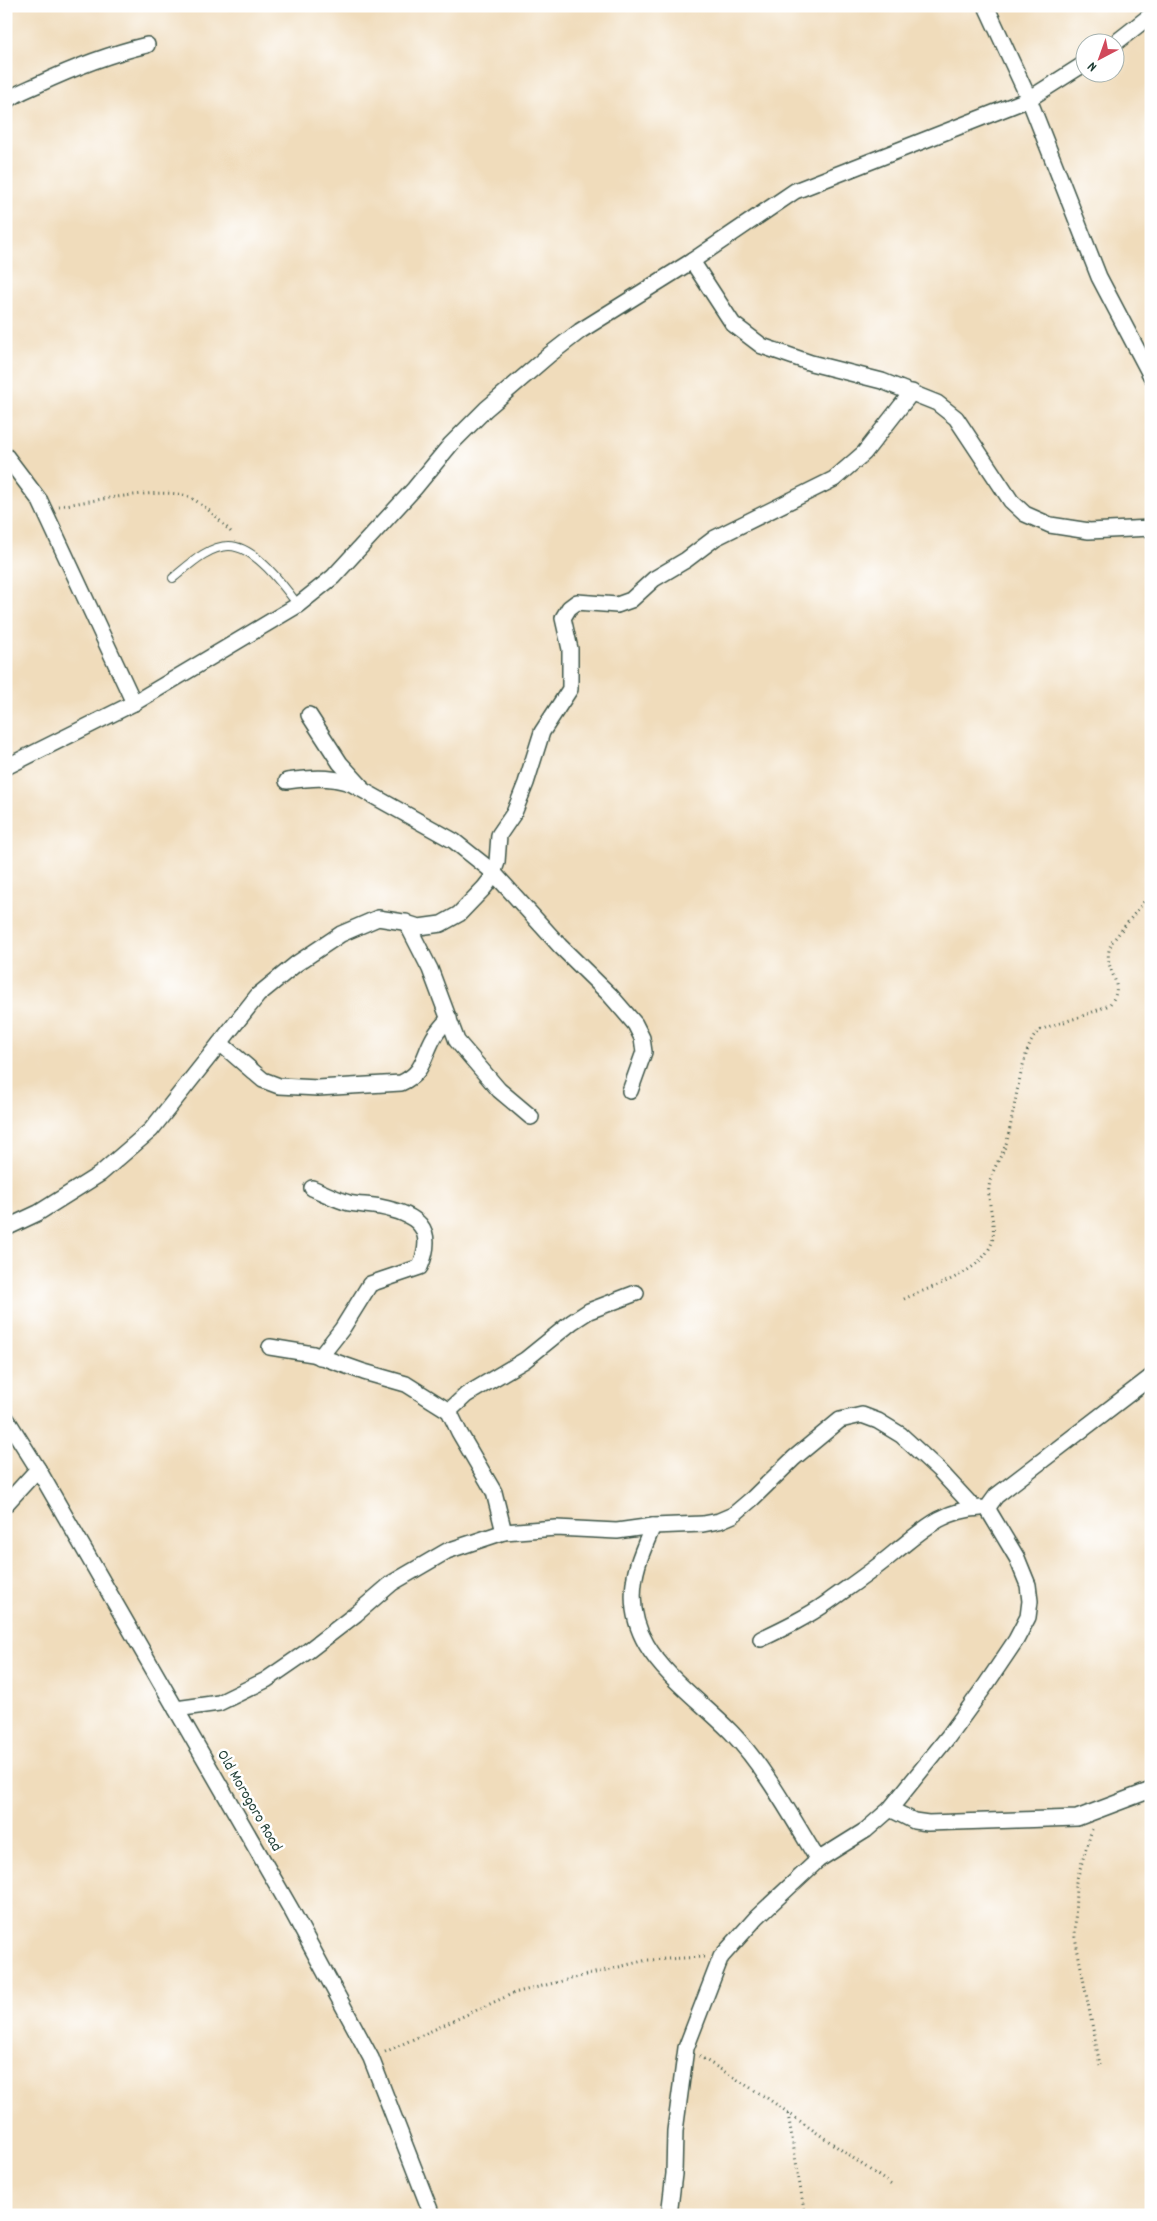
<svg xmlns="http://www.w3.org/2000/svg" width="1157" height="2221" viewBox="0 0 1157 2221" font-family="Dekko,sans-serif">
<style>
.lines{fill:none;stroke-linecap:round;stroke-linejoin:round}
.service-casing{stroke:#3e5548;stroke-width:10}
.minor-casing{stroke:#3e5548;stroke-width:18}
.path{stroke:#3e5548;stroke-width:3;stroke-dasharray:1 4;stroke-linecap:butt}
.service{stroke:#fff;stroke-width:8}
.minor{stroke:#fff;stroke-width:15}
.labels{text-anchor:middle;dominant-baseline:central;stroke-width:5;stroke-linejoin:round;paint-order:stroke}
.street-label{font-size:16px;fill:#1f3d34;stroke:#fff}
</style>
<rect width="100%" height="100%" fill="#fff"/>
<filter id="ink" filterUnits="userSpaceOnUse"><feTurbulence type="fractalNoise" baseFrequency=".02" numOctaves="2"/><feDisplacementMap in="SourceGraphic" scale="10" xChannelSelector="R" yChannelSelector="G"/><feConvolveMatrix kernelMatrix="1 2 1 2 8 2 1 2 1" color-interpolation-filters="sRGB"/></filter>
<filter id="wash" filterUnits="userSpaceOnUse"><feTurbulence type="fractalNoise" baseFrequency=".0096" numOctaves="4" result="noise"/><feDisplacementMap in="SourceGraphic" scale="20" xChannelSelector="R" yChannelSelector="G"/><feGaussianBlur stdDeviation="1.12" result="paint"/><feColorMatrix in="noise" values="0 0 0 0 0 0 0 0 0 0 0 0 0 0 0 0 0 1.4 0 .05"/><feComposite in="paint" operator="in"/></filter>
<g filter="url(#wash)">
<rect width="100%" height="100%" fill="#f0dcbb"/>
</g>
<g filter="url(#ink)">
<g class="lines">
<!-- service casing -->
<g class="service-casing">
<path id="service" d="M 173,578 C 189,565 208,546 229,546 C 255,546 284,586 298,605"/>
</g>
<!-- minor casing -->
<g class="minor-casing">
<g id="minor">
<polyline points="986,6 1029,99 1099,277 1151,376"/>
<polyline points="1114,44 1151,15"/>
<path d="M 6,102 C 16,93 26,90 37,85 C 73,68 109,54 147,45"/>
<polyline points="692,261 733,324 762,346 811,363 882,381 937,403 956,418 1011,501 1025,514 1050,525 1089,531 1151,528"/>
<polyline points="6,456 40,501 134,703"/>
<polyline points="309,715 340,763 360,785"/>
<polyline points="6,767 134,703 298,605 333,577 414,489 451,444 486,409 549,355 580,331 692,261 795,191 1029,99 1084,64"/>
<path d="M 287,781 C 310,778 328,776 350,783 L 454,841 L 493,872 L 560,946 L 610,995 L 635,1024 L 642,1038 L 644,1052 L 630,1091"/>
<polyline points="406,922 430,969 457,1041 499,1090 531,1117"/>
<path d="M 220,1043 L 263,1080 L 279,1086 L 318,1088 L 401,1083 C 425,1072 422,1058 434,1037 C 438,1030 444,1024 449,1018"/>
<path d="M 312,1188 C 324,1193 337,1200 349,1203 C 359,1205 370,1205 380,1207 C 416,1214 437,1227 420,1267 L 370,1284 L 342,1329 L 320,1357"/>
<polyline points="6,1228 38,1213 100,1174 151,1130 258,995 296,964 341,934 378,918 403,922 419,927 441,924 459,914 484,888 491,879 497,862 499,835 514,813 526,783 542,732 570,689 570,649 563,618 569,608 577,602 617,605 631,600 654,579 686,560 715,538 834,479 864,453 912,392"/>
<polyline points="270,1347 313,1354 364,1372 406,1384 449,1411 459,1432 494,1492 504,1532"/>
<polyline points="449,1411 466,1395 525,1360 572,1322 589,1311 636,1293"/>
<polyline points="6,1418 38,1469 292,1911 371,2058 432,2215"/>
<polyline points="6,1504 38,1469"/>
<path d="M 653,1526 C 648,1538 642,1551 638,1564 C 614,1646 682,1682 731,1732 C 764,1766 793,1819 818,1860"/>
<path d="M 761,1639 C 784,1628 807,1617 828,1602 C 850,1586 874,1570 895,1552 C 923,1530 942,1510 981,1508"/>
<polyline points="176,1709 219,1703 266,1680 308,1651 356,1614 392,1583 447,1551 504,1532 556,1528 617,1531 653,1526 703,1524 719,1521 733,1515 753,1498 794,1458 840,1420 862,1415 878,1421 901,1435 939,1470 974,1508"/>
<polyline points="890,1809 914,1821 928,1823 1077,1818 1151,1790"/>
<polyline points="669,2215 674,2174 675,2131 686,2048 721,1957 757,1917 818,1860 866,1830 890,1809 948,1737 985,1686 1016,1640 1028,1617 1030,1601 1028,1585 1017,1558 990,1513 988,1507 996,1496 1151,1377"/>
</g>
</g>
<!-- path -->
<g class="path">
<path d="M 59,506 C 86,502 167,486 189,497 C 207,506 219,520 233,534"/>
<path d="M 904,1299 C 931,1286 975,1276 990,1247 C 999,1229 987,1206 989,1187 C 991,1170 1002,1157 1007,1141 C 1013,1120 1022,1044 1038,1032 C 1046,1026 1059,1024 1070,1020 C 1083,1016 1096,1011 1109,1005 C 1130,981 1098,970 1112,942 L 1151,893"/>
<polyline points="1092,1829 1076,1882 1075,1937 1100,2065"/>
<polyline points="385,2052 514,1993 647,1960 704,1957"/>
<polyline points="699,2056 767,2098 893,2186"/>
<polyline points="788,2114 805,2215"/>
</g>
<!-- service -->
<use href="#service" class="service"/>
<!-- minor -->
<use href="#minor" class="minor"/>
</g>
</g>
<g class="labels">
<!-- street labels -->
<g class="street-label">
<text transform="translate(249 1801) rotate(60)">Old Morogoro Road</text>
</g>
</g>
<!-- margin -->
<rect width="1157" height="2221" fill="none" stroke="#fff" stroke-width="25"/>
<!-- north arrow -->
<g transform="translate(1100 58) rotate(221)"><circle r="24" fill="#ffffff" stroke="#a5b1ae"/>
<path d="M0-4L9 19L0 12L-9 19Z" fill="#d1495b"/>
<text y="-8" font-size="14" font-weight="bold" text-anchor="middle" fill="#1f3d34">N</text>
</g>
</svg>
